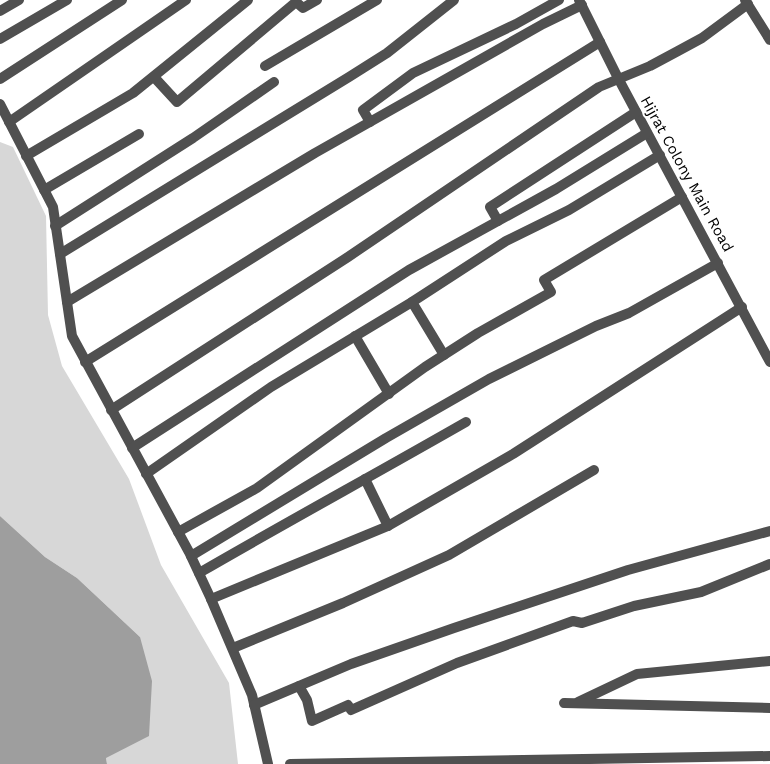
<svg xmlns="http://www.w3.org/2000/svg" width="770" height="764" viewBox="0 0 770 764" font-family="'Work Sans',sans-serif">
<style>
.green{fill:#d7d7d7}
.water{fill:#9e9e9e}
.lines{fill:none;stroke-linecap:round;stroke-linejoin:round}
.minor{stroke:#505050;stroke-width:10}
.labels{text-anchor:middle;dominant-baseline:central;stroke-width:4;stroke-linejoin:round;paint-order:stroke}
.street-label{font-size:15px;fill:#000;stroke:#fff}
</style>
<rect width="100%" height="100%" fill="#fff"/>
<!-- green -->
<polygon class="green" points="0,142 13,147 46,216 48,315 62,366 129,479 161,565 229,683 238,764 107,764 106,758 140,637 77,578 45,557 0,516"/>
<!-- water -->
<polygon class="water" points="0,516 45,557 77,578 140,637 152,681 149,736 106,758 107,764 0,764"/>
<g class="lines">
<!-- minor -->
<g class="minor">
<polyline points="579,0 618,78 770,362"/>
<polyline points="745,0 770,40"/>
<polyline points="0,11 19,0"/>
<polyline points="0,39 67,0"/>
<polyline points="265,66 377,0"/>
<polyline points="154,77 177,102 296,2 303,8 317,0"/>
<polyline points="0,79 122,0"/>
<polyline points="0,104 53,207 72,336 189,552 211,599 252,695 268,764"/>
<polyline points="9,122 186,0"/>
<polyline points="370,122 363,110 413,73 516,24 559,0"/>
<polyline points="26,156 133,93 248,0"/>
<polyline points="44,190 139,134"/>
<polyline points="498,221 490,207 636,112"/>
<polyline points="55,226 193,138 274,82"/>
<polyline points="60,254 349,77 387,53 454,0"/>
<polyline points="67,302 315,153 543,24 582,5"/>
<polyline points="412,302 444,355"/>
<polyline points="355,336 389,394"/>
<polyline points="85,362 600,42"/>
<polyline points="111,410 348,257 599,87 650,66 678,51 702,38 748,4"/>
<polyline points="132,448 409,270 556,189 647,133"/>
<polyline points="146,474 271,387 412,302 506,241 569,210 660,155"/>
<polyline points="365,479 388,526"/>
<polyline points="178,532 257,488 425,367 478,333 551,292 544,280 682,197"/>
<polyline points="191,556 386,438 489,379 596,326 629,313 718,263"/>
<path d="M 199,573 C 287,522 377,473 466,422"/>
<polyline points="211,599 388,526 513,454 742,307"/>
<polyline points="233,648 343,603 449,555 594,470"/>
<polyline points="299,686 307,700 312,721 348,705 351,710 457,663 573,621 582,623 634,606 701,592 770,564"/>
<polyline points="578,702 637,674 770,661"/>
<polyline points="564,703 770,708"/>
<polyline points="254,705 351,664 454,628 628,570 770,531"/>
<polyline points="290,764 770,756"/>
</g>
</g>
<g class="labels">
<!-- street labels -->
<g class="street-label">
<text transform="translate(687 174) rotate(61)">Hijrat Colony Main Road</text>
</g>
</g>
</svg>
